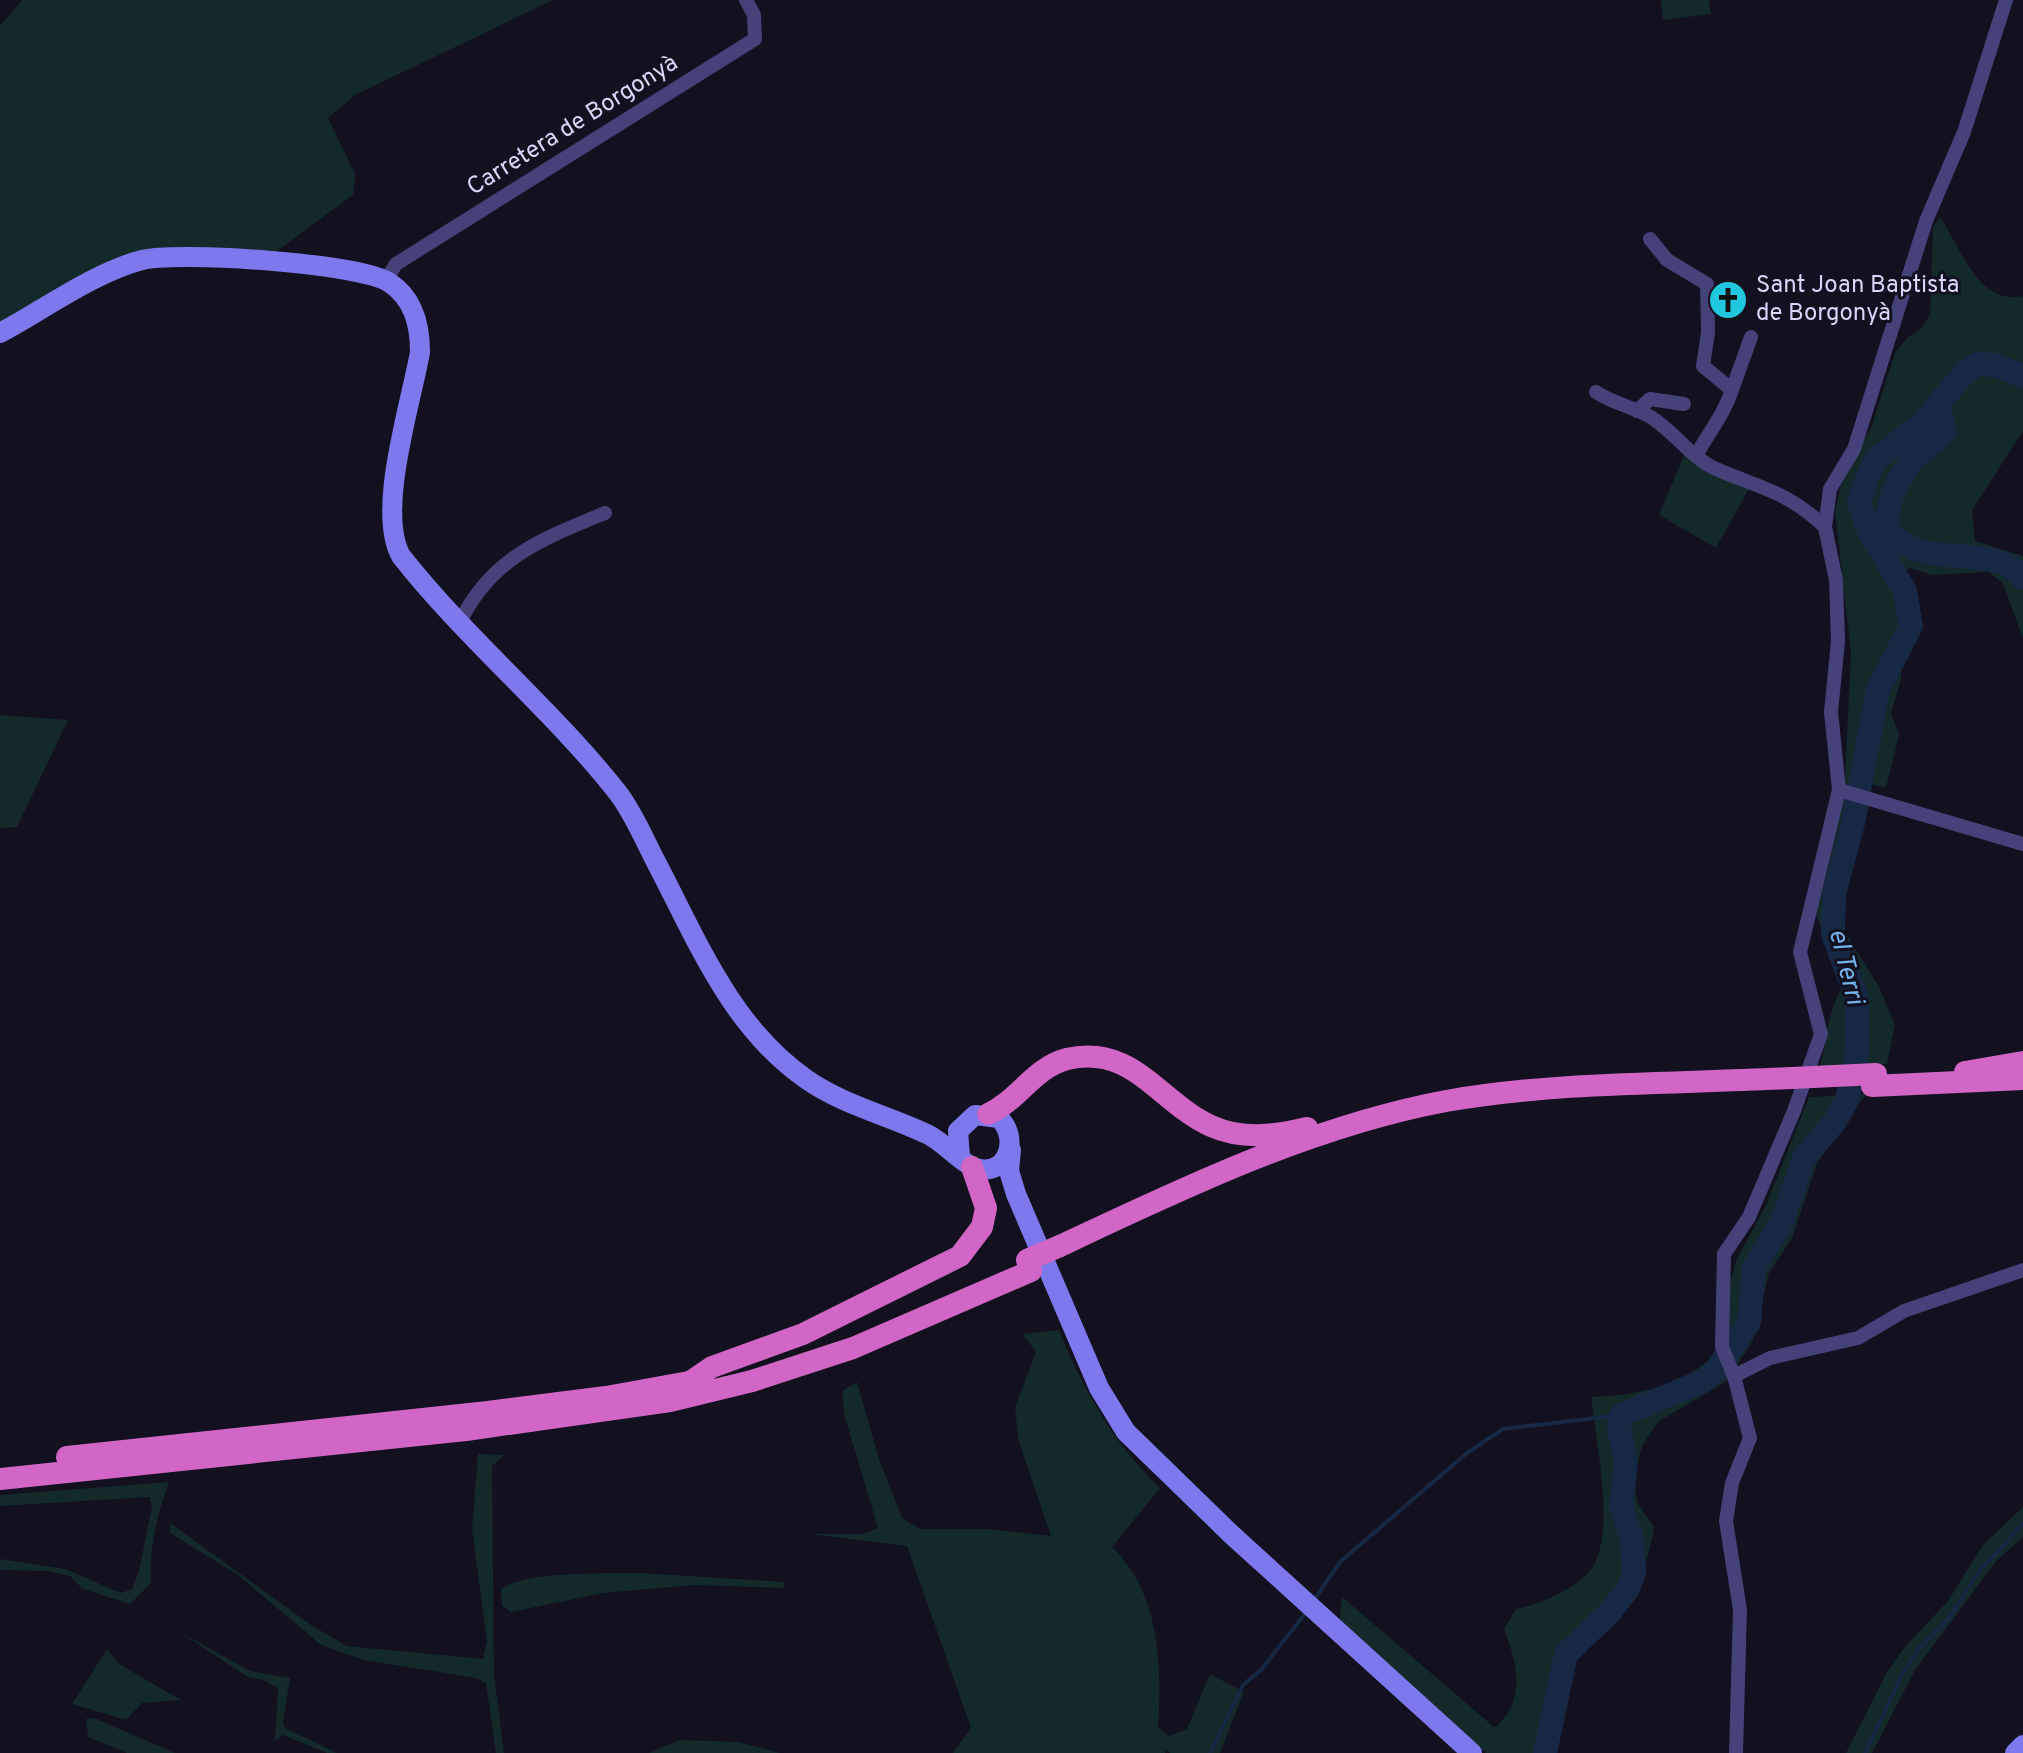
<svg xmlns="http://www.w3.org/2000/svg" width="2023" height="1753" viewBox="0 0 2023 1753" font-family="Overpass,sans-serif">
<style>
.green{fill:#142929}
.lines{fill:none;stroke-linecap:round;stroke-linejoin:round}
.stream{stroke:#162844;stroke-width:4}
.river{stroke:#162844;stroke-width:24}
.minor{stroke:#444279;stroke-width:14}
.secondary{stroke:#7d79ec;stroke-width:20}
.trunk{stroke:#d266c6;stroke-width:22}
.trunk-bridge{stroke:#d266c6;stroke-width:22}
.labels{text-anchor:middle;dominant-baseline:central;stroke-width:6;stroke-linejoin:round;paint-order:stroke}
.street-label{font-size:24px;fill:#dad5f9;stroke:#131020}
.poi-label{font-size:24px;fill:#dad5f9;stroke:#131020;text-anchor:start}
.water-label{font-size:26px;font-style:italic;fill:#71b2eb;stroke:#131020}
</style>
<rect width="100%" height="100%" fill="#131020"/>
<!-- green -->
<g class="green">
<polygon points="22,0 553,0 355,95 328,118 355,174 353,195 269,257 145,250 0,324 0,26"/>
<polygon points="1661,0 1709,0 1711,14 1663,20"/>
<path d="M 1940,217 C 1960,246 1978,306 2023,296 L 2023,431 L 1972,510 L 1975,541 L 2023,556 L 2023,639 L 2003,583 L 1988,572 L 1932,575 L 1910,568 L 1902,573 L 1911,628 L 1902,653 L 1901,679 L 1891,713 L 1899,735 L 1886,788 L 1869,784 L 1843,873 L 1845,932 L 1879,987 L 1895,1025 L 1887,1064 L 1820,1067 C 1827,1039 1827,1012 1842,988 L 1816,913 L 1844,797 L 1851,652 L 1835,511 L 1840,487 L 1872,425 L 1895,353 L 1907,338 L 1921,329 L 1930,314 L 1933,227 Z"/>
<polygon points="1685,453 1750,487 1716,548 1659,515"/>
<polygon points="0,715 68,720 17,827 0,828"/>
<path d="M 1866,1094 L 1817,1163 L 1792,1238 L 1769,1273 L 1753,1340 L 1727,1381 L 1658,1422 L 1642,1446 L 1633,1481 L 1638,1504 L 1654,1527 C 1649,1558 1638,1592 1618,1617 C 1608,1631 1585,1637 1575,1651 C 1554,1682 1563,1719 1557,1753 L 1486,1753 L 1339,1625 L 1342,1597 L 1494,1727 L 1498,1725 C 1526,1697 1517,1663 1504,1629 L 1516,1609 C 1539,1605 1584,1586 1595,1563 C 1614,1522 1596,1442 1591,1397 C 1646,1395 1686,1384 1726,1346 L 1729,1288 L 1736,1261 L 1766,1205 L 1809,1097 Z"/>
<path d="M 1059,1330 C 1085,1392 1111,1440 1160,1488 L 1112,1547 C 1160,1593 1162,1665 1158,1727 L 1169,1736 L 1187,1729 L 1210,1674 L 1244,1692 L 1220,1753 L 1170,1753 L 1166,1749 L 1165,1753 L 953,1753 L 971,1728 L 907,1546 L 809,1534 L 863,1534 L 878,1528 L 844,1414 L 842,1391 L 857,1382 L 879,1459 L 902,1518 L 920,1529 L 990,1529 L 1051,1536 L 1018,1439 L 1015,1407 L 1036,1352 L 1023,1334 Z"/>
<polygon points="478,1454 504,1455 492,1466 494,1674 504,1753 496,1753 486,1683 476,1678 364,1660 321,1645 238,1575 170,1533 170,1523 311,1625 347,1646 483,1659 487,1641 472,1529"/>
<path d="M 169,1482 C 157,1515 149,1548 151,1583 L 130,1604 L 83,1589 L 70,1576 L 47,1571 L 0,1570 L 0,1559 L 65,1569 L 121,1593 L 132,1589 L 139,1571 L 152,1506 L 150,1497 L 0,1506 L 0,1495 Z"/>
<polygon points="2023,1507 2023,1537 1997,1560 1915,1670 1872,1753 1846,1753 1887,1672 1904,1648 1948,1601 1983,1545"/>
<path d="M 641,1573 L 785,1582 L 783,1588 L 694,1585 L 603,1593 L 511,1612 L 502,1606 L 501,1590 C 521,1570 611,1574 641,1573 Z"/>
<polygon points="175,1629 250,1671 290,1678 283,1723 285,1728 337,1753 327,1753 283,1735 275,1741 278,1688 263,1680 248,1677"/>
<polygon points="107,1649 119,1664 181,1700 142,1703 126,1720 72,1704"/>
<polygon points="94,1718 175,1753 127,1753 88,1737 86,1719"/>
<polygon points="680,1740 739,1742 780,1753 649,1753"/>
</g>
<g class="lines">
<!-- stream -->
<g class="stream">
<polyline points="1866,718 1873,715"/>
<polyline points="1314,1600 1340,1562 1467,1453 1503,1429 1621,1415"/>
<polyline points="1210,1753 1243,1685 1261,1670 1307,1611"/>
<polyline points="1865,1753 1903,1673 1920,1647 1949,1618 1980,1570 2023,1524"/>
</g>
<!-- river -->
<g class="river">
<path d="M 1939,404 L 1944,432 C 1933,445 1917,454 1907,467 C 1894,486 1884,511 1888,533 C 1932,573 1991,540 2023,578"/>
<polyline points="1545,1753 1566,1654 1610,1612 1627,1590 1634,1573 1632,1540 1621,1506 1626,1463 1619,1428 1621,1415 1703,1381 1718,1368 1749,1322 1754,1268 1782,1221 1804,1158 1836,1120 1847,1100 1857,1052 1857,998 1833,934 1834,894 1853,823 1878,689 1911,626 1905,591 1868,529 1859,502 1869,473 1876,459 1923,423 1965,372 1978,364 1995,365 2023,376"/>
</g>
<!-- minor -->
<g class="minor">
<path d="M 1650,239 L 1667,260 L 1707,284 L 1708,332 L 1703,366 L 1732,390 C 1723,417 1709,431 1696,456"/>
<polyline points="386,280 396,264 755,39 754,15 746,0"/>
<polyline points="1732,390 1751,337"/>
<path d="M 1596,392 C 1612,403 1630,406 1647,415 C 1672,428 1689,457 1716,469 C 1760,488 1787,491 1825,527"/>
<polyline points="1637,411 1650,399 1684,404"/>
<path d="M 460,622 C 491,558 542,539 605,513"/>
<polyline points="1839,790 2023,844"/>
<polyline points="1734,1376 1770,1358 1858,1338 1904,1311 2023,1270"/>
<polyline points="1736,1753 1740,1610 1726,1521 1732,1483 1750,1438 1734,1376 1722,1347 1724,1254 1749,1217 1794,1111 1821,1034 1800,952 1839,790 1831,712 1838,641 1836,580 1825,527 1830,489 1854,449 1926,221 1964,132 2006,0"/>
</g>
<!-- secondary -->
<g class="secondary">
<path d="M 0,333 C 43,310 95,272 142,260 C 178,251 361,263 390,283 C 414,299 420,325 420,352 C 411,404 376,511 401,556 C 467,640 552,709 618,793 C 634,814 644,839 656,862 C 697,940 731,1027 806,1079 C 843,1105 887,1115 927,1134 C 944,1142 962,1164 976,1168 C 1008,1177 1020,1138 999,1118 L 975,1115 L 958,1131 L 960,1156"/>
<polyline points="1011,1150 1009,1171 1016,1194 1099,1388 1126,1432 1232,1535 1472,1753"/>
<polyline points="2015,1753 2023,1745"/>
</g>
<!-- trunk -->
<g class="trunk">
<polyline points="1965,1072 2023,1062"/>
<polyline points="1872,1086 2023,1079"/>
<path d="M 988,1114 C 1018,1101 1033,1068 1067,1059 C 1132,1043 1160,1103 1211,1126 C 1242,1140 1275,1136 1307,1128"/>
<path d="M 1060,1246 C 1183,1188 1312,1126 1446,1101 C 1561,1081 1676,1084 1792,1078"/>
<polyline points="690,1382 712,1367 803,1334 960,1256 982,1227 986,1208 972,1167"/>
<polyline points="67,1457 488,1412 606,1397 700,1380"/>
<polyline points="0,1479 466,1430 670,1401 752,1381 853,1348 1031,1271"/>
</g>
<!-- trunk-bridge -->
<g class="trunk-bridge">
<polyline points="1792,1078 1876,1074"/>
<polyline points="1027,1260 1060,1246"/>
</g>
</g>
<!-- icons -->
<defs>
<g id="church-disc" transform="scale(2)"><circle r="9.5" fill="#1fc8dc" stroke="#131020"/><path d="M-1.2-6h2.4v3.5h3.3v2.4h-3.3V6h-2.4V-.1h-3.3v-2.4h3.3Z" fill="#111"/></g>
</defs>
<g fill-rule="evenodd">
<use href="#church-disc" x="1728" y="300"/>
</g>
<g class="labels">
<!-- street labels -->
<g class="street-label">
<text transform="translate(573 126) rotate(-32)">Carretera de Borgonyà</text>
</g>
<!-- poi labels -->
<g class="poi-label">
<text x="1756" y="286">Sant Joan Baptista<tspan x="1756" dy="28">de Borgonyà</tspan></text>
</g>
<!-- water labels -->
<g class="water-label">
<text transform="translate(1845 967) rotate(76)">el Terri</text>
</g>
</g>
</svg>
